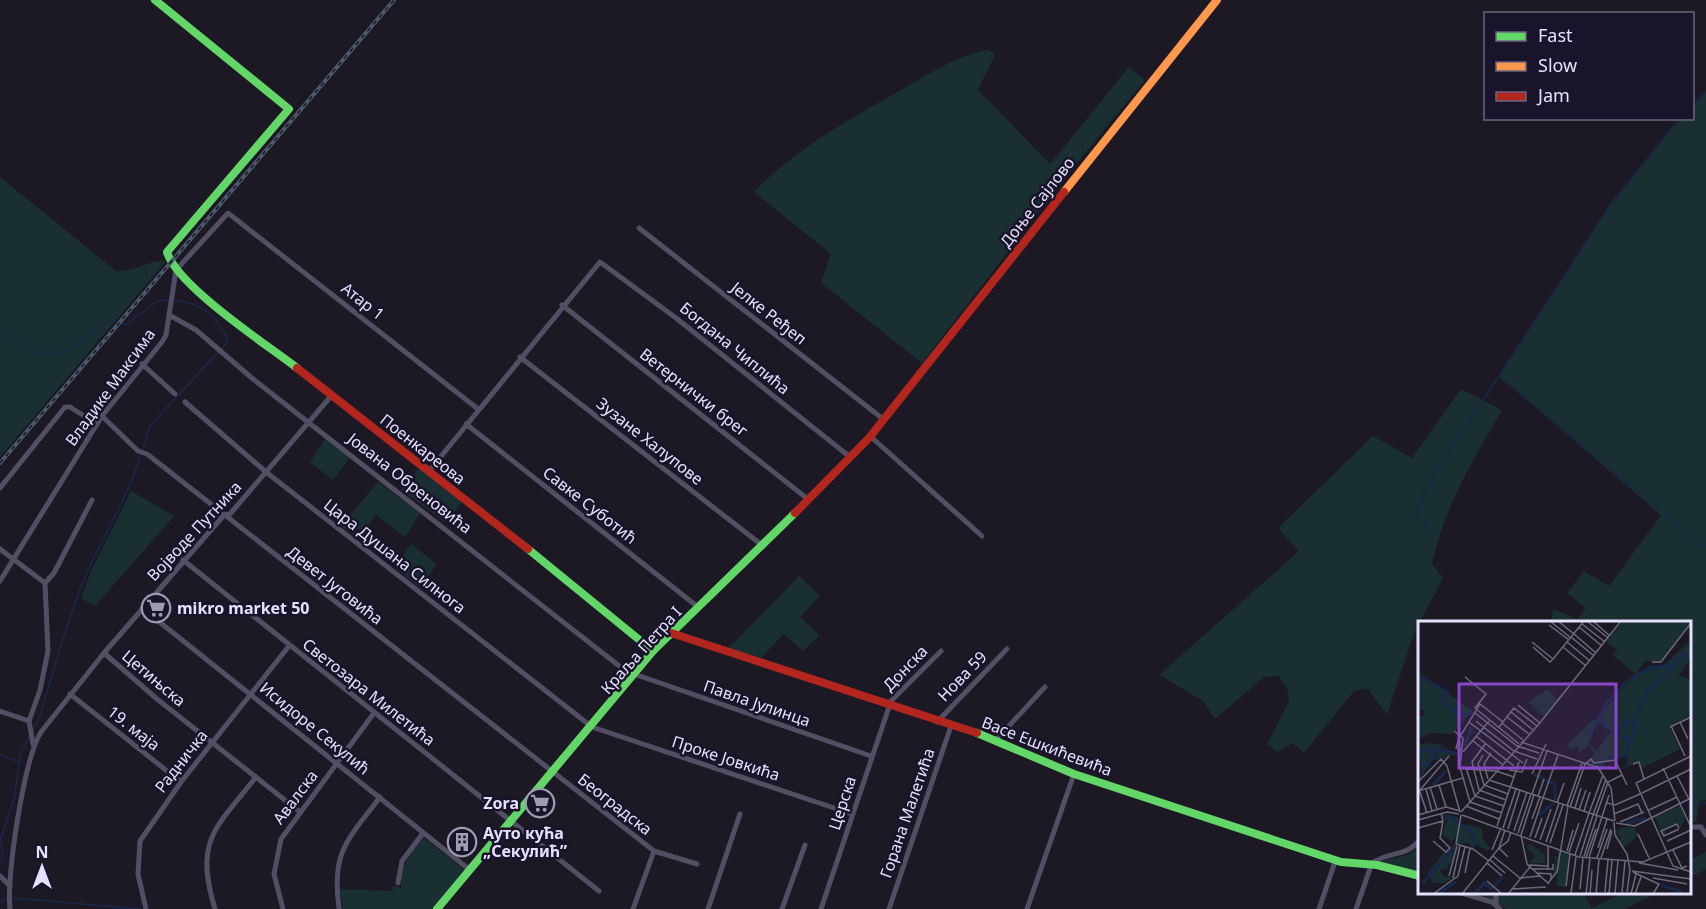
<svg xmlns="http://www.w3.org/2000/svg" width="1706" height="909" viewBox="0 0 1706 909" font-family="'Noto Sans',sans-serif">
<style>
.green{fill:#192f31}
.lines{fill:none;stroke-linecap:round;stroke-linejoin:round}
.stream{stroke:#18284b;stroke-width:1.5}
.street{stroke:#524f64;stroke-width:5}
.fast{stroke:#63d668;stroke-width:8}
.slow{stroke:#ff974d;stroke-width:8}
.jam{stroke:#b3261e;stroke-width:8}
.rail-casing{stroke:#4c5b6c;stroke-width:4}
.rail{stroke:#19142a;stroke-width:1.5;stroke-dasharray:4.5;stroke-linecap:butt}
.labels{text-anchor:middle;dominant-baseline:central;stroke-width:5;stroke-linejoin:round;paint-order:stroke}
.street-label{font-size:16px;fill:#e5e1fc;stroke:#19142a}
.poi-label{font-size:16px;font-weight:bold;fill:#e5e1fc;stroke:#19142a;text-anchor:start}
.inset-river{fill:none;stroke:#18284b;stroke-width:3}
.inset-road{fill:none;stroke:#6c697b;stroke-width:1.5}
.view{fill:#8b47c8;fill-opacity:0.15;stroke:#8b47c8;stroke-width:3}
.inset-edge{fill:none;stroke:#e5e1fc;stroke-width:3}
</style>
<rect width="100%" height="100%" fill="#1c1925"/>
<!-- green -->
<g class="green">
<path d="M 989,49 L 995,55 L 978,90 L 1050,164 L 1129,67 L 1145,80 L 1076,164 L 922,363 L 821,283 L 831,254 L 754,192 C 793,151 845,122 894,94 C 926,76 953,57 989,49 Z"/>
<polygon points="1706,93 1706,800 1700,801 1696,822 1690,823 1690,622 1551,622 1553,609 1577,619 1586,608 1567,593 1584,571 1609,586 1661,515 1499,376 1611,204 1680,119 1692,118 1693,106"/>
<path d="M 0,177 L 116,271 C 134,272 148,260 166,261 L 0,457 Z"/>
<path d="M 1461,389 L 1502,410 C 1472,462 1445,505 1432,564 L 1443,578 L 1415,631 L 1387,715 L 1367,688 L 1354,691 L 1304,753 L 1293,743 L 1277,752 L 1267,744 L 1289,701 L 1288,690 L 1278,676 L 1264,677 L 1215,719 L 1203,701 L 1159,675 L 1299,551 L 1278,528 L 1373,436 L 1412,458 Z"/>
<polygon points="325,439 350,457 333,480 310,462"/>
<polygon points="420,467 463,501 445,522 401,490"/>
<polygon points="378,482 420,513 405,537 376,515 358,539 341,526"/>
<polygon points="131,491 174,516 95,606 81,598 91,571"/>
<polygon points="411,544 437,564 420,588 395,567"/>
<polygon points="799,576 820,596 800,617 819,635 803,651 784,634 760,659 728,649"/>
<path d="M 423,837 L 466,871 L 433,909 L 337,909 L 343,907 L 340,889 L 392,891 L 393,886 L 402,888 C 399,866 411,853 423,837 Z"/>
<polygon points="1419,845 1419,873 1379,862 1410,854"/>
<polygon points="1706,852 1706,869 1690,877 1690,860"/>
<polygon points="1472,893 1583,893 1592,908 1623,893 1657,893 1624,909 1506,909 1488,897"/>
</g>
<g class="lines">
<!-- stream -->
<g class="stream">
<polyline points="1692,106 1706,92"/>
<path d="M 175,300 C 201,303 219,317 228,342 L 221,349"/>
<path d="M 0,327 C 52,372 62,353 111,319 L 126,325 L 157,301 L 170,300"/>
<polyline points="1499,376 1706,547"/>
<polyline points="143,449 150,426 218,352"/>
<polyline points="1433,534 1417,514 1425,490 1611,204 1680,118"/>
<path d="M 33,730 L 39,718 C 55,668 68,614 90,566 C 108,528 129,494 141,454"/>
<polyline points="0,755 19,762"/>
<polyline points="1690,805 1706,803"/>
<polyline points="0,862 3,856 0,841 14,799 21,752 29,737"/>
<polyline points="12,898 141,909"/>
<polyline points="0,901 8,899"/>
</g>
<!-- street -->
<g class="street">
<polyline points="639,228 883,419"/>
<polyline points="562,305 809,500"/>
<polyline points="169,315 196,330 253,379 632,676"/>
<polyline points="520,357 763,546"/>
<polyline points="142,364 175,394"/>
<polyline points="185,402 266,472 592,727 852,814"/>
<polyline points="102,416 138,451 147,454 654,851 697,864"/>
<polyline points="466,424 698,607"/>
<polyline points="870,436 982,536"/>
<polyline points="429,471 600,262 676,318 850,457"/>
<polyline points="0,488 65,407 70,407 97,424"/>
<polyline points="0,549 45,583 48,651 40,690 29,721 33,744"/>
<polyline points="183,560 599,891"/>
<polyline points="0,581 102,416 162,342 166,335 176,270 228,213 478,409"/>
<polyline points="45,583 54,573 92,500"/>
<polyline points="142,608 470,870"/>
<polyline points="104,653 157,699 300,812"/>
<polyline points="634,674 871,756"/>
<polyline points="70,694 181,782"/>
<polyline points="0,711 29,721"/>
<polyline points="937,722 1007,649"/>
<polyline points="995,741 1045,687"/>
<polyline points="1690,827 1701,827 1706,835"/>
<polyline points="0,876 10,886"/>
<polyline points="398,883 402,861 423,833"/>
<polyline points="1458,892 1492,902 1500,909"/>
<polyline points="1496,905 1496,892"/>
<path d="M 339,908 C 331,851 348,840 380,797"/>
<path d="M 10,909 C 6,877 24,759 41,732 L 104,653 L 224,515 L 230,514 L 332,395"/>
<polyline points="146,909 138,874 140,841 181,782 289,646"/>
<path d="M 215,909 C 194,840 215,829 256,777"/>
<polyline points="283,909 274,874 281,839 374,713"/>
<polyline points="633,909 654,851"/>
<polyline points="708,909 740,814"/>
<polyline points="782,909 805,845"/>
<polyline points="821,909 891,701 941,651"/>
<polyline points="889,909 951,726"/>
<polyline points="1027,909 1074,774"/>
<polyline points="1319,909 1336,859"/>
<path d="M 1356,909 L 1372,863 C 1389,851 1408,857 1420,839"/>
</g>
<!-- fast -->
<g class="fast">
<path d="M 155,0 L 289,109 L 167,252 C 177,286 266,344 297,368"/>
<polyline points="528,549 653,651"/>
<polyline points="977,733 1074,774 1341,862 1377,865 1420,876"/>
<polyline points="437,909 653,651 795,513"/>
</g>
<!-- slow -->
<polyline class="slow" points="1064,192 1217,0"/>
<!-- jam -->
<g class="jam">
<polyline points="297,368 528,549"/>
<polyline points="795,513 869,438 1064,192"/>
<polyline points="671,633 977,733"/>
</g>
<!-- rail casing -->
<g class="rail-casing">
<polyline id="rail" points="0,463 394,0"/>
</g>
<!-- rail -->
<use href="#rail" class="rail"/>
</g>
<!-- icons -->
<defs>
<g id="supermarket-ring" transform="scale(1.5)"><circle r="9.5" fill="#19142a" stroke="#9f9bb1" stroke-width="1.5"/><path d="M-6-5.5h2.5l.6 2H6L4.5 2H-2.5L-4.4-4H-6ZM-1.5 3.2a1.3 1.3 0 1 0 .1 0ZM3 3.2a1.3 1.3 0 1 0 .1 0Z" fill="#9f9bb1"/></g>
<g id="building-ring" transform="scale(1.5)"><circle r="9.5" fill="#19142a" stroke="#9f9bb1" stroke-width="1.5"/><path d="M-4-6H4V6H1V3H-1V6H-4ZM-2.5-4.3h1.7v1.8h-1.7ZM.8-4.3h1.7v1.8H.8ZM-2.5-1h1.7V.8h-1.7ZM.8-1h1.7V.8H.8Z" fill="#9f9bb1"/></g>
</defs>
<g fill-rule="evenodd">
<use href="#supermarket-ring" x="156" y="608"/>
<use href="#supermarket-ring" x="540" y="803"/>
<use href="#building-ring" x="462" y="842"/>
</g>
<g class="labels">
<!-- street labels -->
<g class="street-label">
<text transform="translate(1037 202) rotate(-52)">Доње Сајлово</text>
<text transform="translate(363 301) rotate(38)">Атар 1</text>
<text transform="translate(769 313) rotate(38)">Јелке Ређеп</text>
<text transform="translate(735 348) rotate(39)">Богдана Чиплића</text>
<text transform="translate(110 387) rotate(-54)">Владике Максима</text>
<text transform="translate(694 392) rotate(38)">Ветернички брег</text>
<text transform="translate(650 441) rotate(38)">Зузане Халупове</text>
<text transform="translate(423 449) rotate(38)">Поенкареова</text>
<text transform="translate(410 483) rotate(38)">Јована Обреновића</text>
<text transform="translate(590 505) rotate(38)">Савке Суботић</text>
<text transform="translate(194 531) rotate(-47)">Војводе Путника</text>
<text transform="translate(395 556) rotate(38)">Цара Душана Силнога</text>
<text transform="translate(335 585) rotate(38)">Девет Југовића</text>
<text transform="translate(641 650) rotate(-48)">Краља Петра I</text>
<text transform="translate(905 668) rotate(-46)">Донска</text>
<text transform="translate(962 676) rotate(-46)">Нова 59</text>
<text transform="translate(154 678) rotate(40)">Цетињска</text>
<text transform="translate(369 692) rotate(38)">Светозара Милетића</text>
<text transform="translate(757 703) rotate(19)">Павла Јулинца</text>
<text transform="translate(134 728) rotate(38)">19. маја</text>
<text transform="translate(315 728) rotate(39)">Исидоре Секулић</text>
<text transform="translate(1047 746) rotate(21)">Васе Ешкићевића</text>
<text transform="translate(726 758) rotate(18)">Проке Јовкића</text>
<text transform="translate(181 761) rotate(-52)">Радничка</text>
<text transform="translate(295 797) rotate(-53)">Авалска</text>
<text transform="translate(842 803) rotate(-72)">Церска</text>
<text transform="translate(615 804) rotate(38)">Београдска</text>
<text transform="translate(907 813) rotate(-71)">Горана Малетића</text>
</g>
<!-- poi labels -->
<g class="poi-label">
<text x="177" y="608">mikro market 50</text>
<text x="519" y="803" text-anchor="end">Zora</text>
<text x="483" y="833">Ауто кућа<tspan x="483" dy="18">„Секулић”</tspan></text>
</g>
</g>
<!-- overview -->
<g transform="translate(1418 621)">
<rect width="273" height="273" fill="#1c1925"/>
<path d="M 205,0 L 273,0 L 273,12 L 270,6 L 243,41 L 227,40 L 218,52 L 245,45 L 271,21 L 273,36 L 261,54 L 273,59 L 273,94 L 251,105 L 262,128 L 224,147 L 220,141 L 202,149 L 209,143 L 209,135 L 197,137 L 185,140 L 187,146 L 199,142 L 182,150 L 168,142 L 177,133 L 171,124 L 161,132 L 159,125 L 153,129 L 148,125 L 175,99 L 179,101 L 171,122 L 178,130 L 193,111 L 179,98 L 217,53 L 195,34 L 199,29 L 188,21 ZM 0,51 L 52,88 L 56,87 L 35,113 L 14,112 L 0,118 L 0,95 L 6,95 L 6,90 L 0,87 ZM 130,68 L 138,78 L 146,71 L 126,96 L 110,81 ZM 12,122 L 25,124 L 11,142 L 25,126 L 40,133 L 15,139 L 0,160 L 4,149 L 0,124 ZM 262,185 L 267,196 L 263,207 L 257,197 L 259,202 L 247,208 L 249,218 L 248,214 L 245,217 L 250,229 L 237,196 ZM 24,193 L 40,196 L 40,212 L 40,202 L 64,207 L 65,218 L 72,227 L 69,230 L 58,223 L 55,228 L 51,222 L 40,223 L 38,216 L 34,221 L 24,213 L 29,201 ZM 206,206 L 216,206 L 220,214 L 208,225 L 202,223 L 202,215 L 198,215 L 201,212 L 196,211 ZM 112,223 L 127,233 L 127,242 L 112,242 L 117,235 L 108,226 ZM 37,228 L 33,243 L 28,244 L 32,247 L 22,249 L 24,254 L 34,257 L 27,262 L 15,262 L 9,253 L 25,232 ZM 141,229 L 152,233 L 148,266 L 138,265 L 140,251 L 133,258 L 138,241 L 135,234 L 139,237 Z" fill="#192f31"/>
<path class="inset-river" d="M 0,55 L 30,71 L 24,81 L 43,95 L 55,91M 211,59 L 231,47 L 253,44M 226,74 L 264,34 L 273,37M 179,98 L 197,113 L 212,118M 173,112 L 189,82 L 209,60M 198,112 L 207,100 L 213,102M 46,126 L 54,106M 22,129 L 42,133M 0,130 L 19,129M 188,138 L 208,135 L 218,103 L 215,99 L 226,76M 0,142 L 8,144 L 20,129M 116,153 L 137,164 L 137,179M 15,164 L 28,150M 29,194 L 55,211 L 54,225M 121,194 L 136,182M 208,202 L 227,197M 4,263 L 37,225M 243,264 L 264,271M 19,273 L 38,261M 57,273 L 66,262 L 73,268 L 85,256"/>
<path class="inset-road" d="M 140,0 L 156,13M 169,0 L 190,17M 175,0 L 192,15M 133,1 L 153,17M 164,3 L 187,21M 131,4 L 151,19M 161,6 L 184,25M 156,13 L 178,32M 153,16 L 176,35M 114,21 L 135,38M 149,21 L 172,40M 115,26 L 132,41 L 135,38M 145,26 L 168,45M 135,38 L 166,0M 234,41 L 243,41 L 273,2M 47,56 L 68,73 L 57,87 L 101,123M 100,84 L 122,102M 93,91 L 115,109M 57,92 L 99,125M 89,96 L 111,113M 58,100 L 96,130 L 119,138M 51,101 L 105,142M 262,101 L 270,118M 84,102 L 105,119M 253,105 L 267,135M 81,106 L 96,87 L 119,105M 252,106 L 273,96M 36,110 L 45,117 L 42,146 L 52,181M 58,115 L 96,145M 54,119 L 84,143M 103,121 L 178,146M 68,122 L 54,141 L 61,169 L 88,179M 99,125 L 121,132M 44,129 L 38,127 L 41,117 L 62,83 L 85,101M 45,131 L 71,100M 65,134 L 60,143 L 66,164 L 90,173M 273,135 L 218,162 L 255,245 L 273,251M 215,143 L 221,141 L 226,158M 179,145 L 193,167 L 197,200M 48,147 L 57,175 L 86,185M 245,147 L 273,206M 49,148 L 78,150 L 96,156M 91,149 L 104,151 L 109,138M 114,153 L 128,123M 259,155 L 271,178M 70,158 L 66,143 L 73,132M 71,159 L 196,200M 0,161 L 23,138 L 29,145 L 42,191M 21,164 L 28,186M 12,166 L 19,188M 1,168 L 9,192M 8,168 L 14,190M 2,169 L 31,135M 0,170 L 45,157M 224,172 L 273,148M 114,173 L 129,130M 116,174 L 103,214 L 109,243 L 131,263M 120,175 L 126,158M 125,177 L 140,134M 52,181 L 84,192M 139,182 L 146,162M 189,182 L 197,184 L 222,173M 48,185 L 81,198M 149,185 L 164,142M 152,186 L 167,143 L 173,138 L 176,142 L 197,139 L 209,164M 157,187 L 163,167M 161,189 L 168,169M 231,189 L 259,176M 166,190 L 172,171M 43,191 L 121,103 L 203,0M 171,192 L 185,154M 196,193 L 220,183 L 224,192M 0,194 L 28,186 L 42,190M 43,194 L 38,223 L 55,228 L 71,240M 44,194 L 161,236 L 225,241 L 273,221M 175,194 L 188,158M 178,195 L 190,161 L 204,154M 114,198 L 122,176M 0,199 L 29,191 L 41,193M 196,201 L 197,214 L 209,233 L 212,249 L 209,271M 202,201 L 226,191M 198,202 L 217,205 L 273,177M 79,205 L 101,141M 0,207 L 25,200 L 23,192M 85,207 L 98,168M 261,207 L 259,203 L 243,210 L 246,215 L 261,208M 90,208 L 102,169M 96,210 L 109,171M 100,212 L 113,173M 220,213 L 231,237M 112,216 L 125,177M 117,217 L 124,197M 122,219 L 133,188M 15,220 L 28,231 L 32,227 L 22,217 L 25,200M 249,220 L 273,209M 128,221 L 141,182M 132,222 L 145,184M 180,227 L 189,198M 189,228 L 194,210M 74,229 L 83,207M 255,229 L 264,247 L 269,245M 149,230 L 155,209M 151,231 L 161,202M 157,234 L 171,192M 75,235 L 102,257 L 122,255M 162,235 L 175,194M 166,235 L 179,195M 90,236 L 81,227 L 90,220 L 93,211M 168,236 L 178,208M 171,236 L 191,174M 179,237 L 189,208M 183,237 L 193,208M 72,239 L 87,252M 69,242 L 84,255M 221,242 L 260,249M 111,244 L 130,245M 115,248 L 135,248 L 135,243M 130,248 L 130,225M 214,250 L 273,258M 215,251 L 234,260M 47,252 L 52,227M 119,252 L 133,253 L 133,258M 31,255 L 39,225M 40,255 L 47,226M 35,257 L 42,225M 235,257 L 269,263M 69,260 L 84,273M 234,260 L 241,263 L 235,273M 130,262 L 139,251 L 150,185M 148,265 L 152,233M 94,268 L 128,266M 162,268 L 165,237M 187,271 L 190,239M 153,272 L 158,236M 204,272 L 207,240M 15,273 L 40,255M 44,273 L 81,227 L 87,209M 90,273 L 112,246M 168,273 L 172,237M 172,273 L 174,249M 178,273 L 181,238M 191,273 L 194,239M 197,273 L 200,239M 213,273 L 218,253M 217,273 L 223,256"/>
<path class="view" d="M 41,63 L 198,63 L 198,147 L 41,147 Z"/>
<rect width="273" height="273" class="inset-edge"/>
</g>
<!-- legend -->
<rect x="1484" y="12" width="210" height="108" fill="#19142a" stroke="#6b667e" stroke-width="1.5"/>
<rect x="1496" y="32" width="30" height="9" fill="#63d668" stroke="#6b667e" stroke-width="1.5"/>
<text x="1538" y="42" font-size="18" fill="#e5e1fc">Fast</text>
<rect x="1496" y="62" width="30" height="9" fill="#ff974d" stroke="#6b667e" stroke-width="1.5"/>
<text x="1538" y="72" font-size="18" fill="#e5e1fc">Slow</text>
<rect x="1496" y="92" width="30" height="9" fill="#b3261e" stroke="#6b667e" stroke-width="1.5"/>
<text x="1538" y="102" font-size="18" fill="#e5e1fc">Jam</text>
<!-- north arrow -->
<g transform="translate(42 867)" stroke="#19142a" stroke-width="4.5" paint-order="stroke">
<path d="M0-4.5L10 22L0 15L-10 22Z" fill="#e5e1fc"/>
<text y="-9" font-size="16" font-weight="bold" text-anchor="middle" fill="#e5e1fc">N</text>
</g>
</svg>
